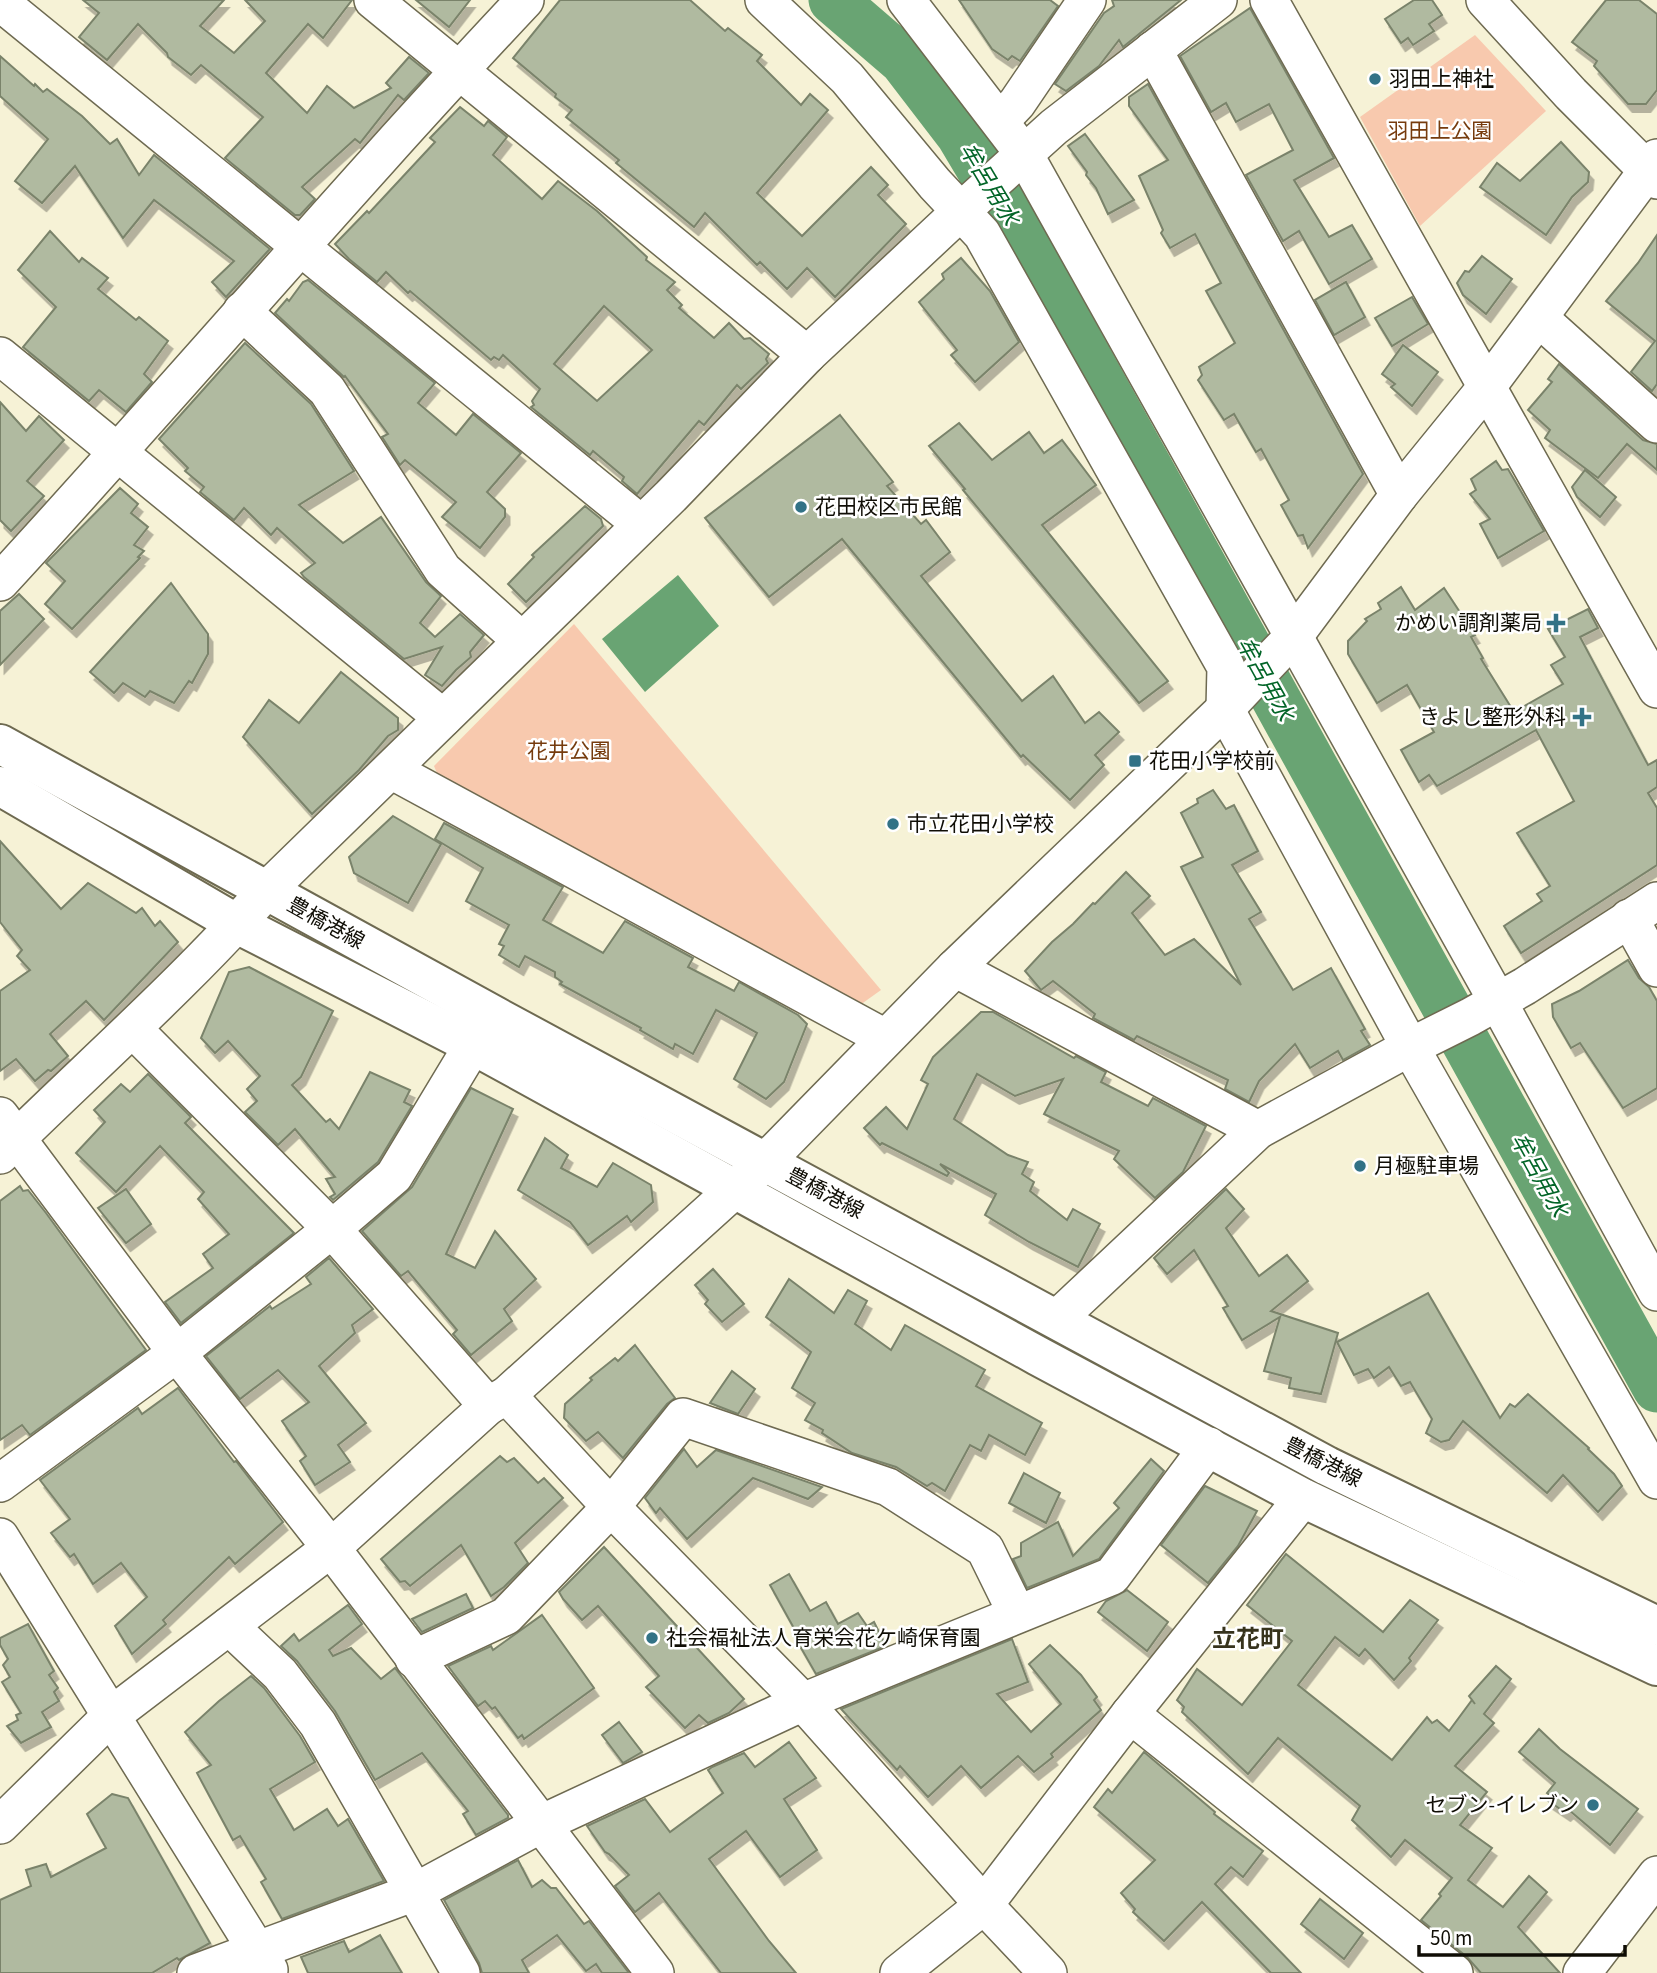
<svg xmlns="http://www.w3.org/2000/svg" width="1657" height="1973" viewBox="0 0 1657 1973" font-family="'Source Sans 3','Noto Sans JP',sans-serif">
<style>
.green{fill:#f8c9ae}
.water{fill:#69a473}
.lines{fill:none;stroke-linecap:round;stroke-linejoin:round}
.river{stroke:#69a473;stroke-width:49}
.building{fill:#b0baa0;stroke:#7a836b;stroke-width:2;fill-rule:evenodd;filter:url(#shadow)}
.minor-casing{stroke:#6e6a51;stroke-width:40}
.major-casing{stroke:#6e6a51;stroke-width:42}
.minor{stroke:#fff;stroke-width:37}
.major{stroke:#fff;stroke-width:38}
.poi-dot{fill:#327286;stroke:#fff;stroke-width:2.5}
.labels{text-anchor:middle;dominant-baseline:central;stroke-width:5;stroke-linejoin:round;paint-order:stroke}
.poi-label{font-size:21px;fill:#0f0d05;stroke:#fff;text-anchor:start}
.park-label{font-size:21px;fill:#763b0d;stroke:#fff}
.street-label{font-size:21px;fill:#0f0d05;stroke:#fff}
.water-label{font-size:23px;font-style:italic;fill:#036528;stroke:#fff}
.quarter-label{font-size:24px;font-weight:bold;fill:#37331c;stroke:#fff}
</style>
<defs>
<filter id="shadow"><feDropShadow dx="4.5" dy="8" stdDeviation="0" flood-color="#0004"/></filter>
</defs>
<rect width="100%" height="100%" fill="#f6f2d6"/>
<!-- green -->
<g class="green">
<polygon points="1475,35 1546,111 1420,226 1360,117"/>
<polygon points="574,624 881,990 860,1005 439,778 434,766"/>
</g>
<!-- water -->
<polygon class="water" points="678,575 719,626 645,692 602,639"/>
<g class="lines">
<!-- river -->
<polyline class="river" points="833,0 904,61 960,134 1010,218 1657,1388"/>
</g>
<!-- building -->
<g class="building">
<polygon points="83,0 224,0 200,26 234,53 265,21 245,0 352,0 323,38 308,24 266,73 307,113 327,86 354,108 391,88 386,83 409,57 429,73 404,100 398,95 360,143 355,139 302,187 315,199 300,215 295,215 225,158 263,117 201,65 191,75 168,57 167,53 138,24 107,60 79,37 99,13"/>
<polygon points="416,0 470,0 449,27"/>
<polygon points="560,0 690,0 725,31 728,28 762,55 757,61 801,105 810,94 828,110 757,193 802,236 871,167 888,185 878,195 906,224 835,297 807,268 787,289 760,262 757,265 705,213 694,227 616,163 619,160 566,117 572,110 555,97 556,94 513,58"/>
<polygon points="959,0 1050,0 1058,6 1020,61 1012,56 1008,60 992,49"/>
<polygon points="1112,0 1181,0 1123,47 1119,40 1099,66 1066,91 1055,84 1104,13 1114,6"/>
<polygon points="1414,0 1432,0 1442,15 1429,24 1434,31 1413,45 1408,38 1401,43 1385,19"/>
<polygon points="1606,0 1639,0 1657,14 1657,90 1646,104 1628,104 1594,66 1597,61 1572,42"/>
<polygon points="1250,8 1334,158 1294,180 1329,237 1352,225 1372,259 1329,284 1299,231 1283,241 1246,175 1293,150 1269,104 1236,122 1226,103 1211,112 1180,56"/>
<polygon points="0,56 34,86 35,84 43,92 47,89 82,116 110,144 117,139 139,175 154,155 270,249 267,252 226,297 212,282 234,261 154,200 123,238 75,166 42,203 15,181 48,139 0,96"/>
<polygon points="1148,84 1363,474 1308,548 1303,535 1298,536 1281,505 1289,500 1261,449 1256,452 1234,414 1224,420 1198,380 1202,375 1199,367 1235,343 1206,291 1221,283 1195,234 1170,248 1161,233 1163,230 1139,176 1168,160 1129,106 1129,97"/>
<path d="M 460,107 L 484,126 L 488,121 L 507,137 L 493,155 L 542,199 L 558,181 L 597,211 L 647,257 L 646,260 L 675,282 L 667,290 L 682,305 L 679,308 L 714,338 L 729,323 L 744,339 L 750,338 L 769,354 L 766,359 L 768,363 L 741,389 L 737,385 L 704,425 L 699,421 L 637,494 L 622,481 L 624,477 L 593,451 L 590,455 L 531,407 L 534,405 L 532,401 L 540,389 L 503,355 L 499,360 L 494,357 L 491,360 L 410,291 L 408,293 L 386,272 L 377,282 L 349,259 L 335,244 L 367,211 L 369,213 L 435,142 L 430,138 ZM 604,306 L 652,350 L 597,401 L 554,364 Z"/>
<polygon points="1085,134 1134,200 1108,214 1096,188 1086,175 1087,172 1068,146"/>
<polygon points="1561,142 1589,172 1588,182 1572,197 1546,235 1480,187 1497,163 1520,181"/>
<polygon points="50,231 79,262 82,258 108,278 98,289 136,320 139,317 168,341 144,374 152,382 126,412 99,390 89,401 23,347 56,307 18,270"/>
<polygon points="1657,235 1657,384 1652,391 1631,372 1655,341 1606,301 1638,263"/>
<polygon points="1482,256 1512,279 1486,314 1463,295 1457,283 1465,271 1469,272"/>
<polygon points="961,258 990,291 1019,342 975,382 951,355 957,350 919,302 944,279 942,274"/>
<polygon points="308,280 435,383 418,403 456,435 473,414 521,453 487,492 505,509 505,517 480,548 442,517 456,502 405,460 400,465 382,437 388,434 345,376 344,377 275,313 287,299 289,301 303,282"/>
<polygon points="1346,282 1365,317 1334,335 1315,300"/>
<polygon points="1412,297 1428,324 1392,346 1375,318"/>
<polygon points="245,343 311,404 354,471 299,505 343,543 381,517 426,582 441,596 420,623 435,637 460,614 484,635 470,652 471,657 456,670 442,686 425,675 442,647 404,659 304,577 301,573 315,563 277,528 271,535 244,508 234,520 200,492 204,487 185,471 188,468 159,439"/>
<polygon points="1403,345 1438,372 1412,406 1391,387 1395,384 1382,374"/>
<polygon points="1559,364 1643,440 1657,444 1657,470 1627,444 1598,478 1545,438 1550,430 1528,410 1552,382 1548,379"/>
<polygon points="0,402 26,431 39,416 64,440 27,481 44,496 11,531 0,520"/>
<polygon points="840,415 893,482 887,486 921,524 926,520 950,552 921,576 1022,701 1053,676 1085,723 1099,712 1119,732 1095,755 1104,765 1070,800 1023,755 1021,757 842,539 769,597 705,518"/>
<polygon points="959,423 992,460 1029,432 1044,453 1062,440 1096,485 1042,525 1168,681 1139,703 963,490 965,489 929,446"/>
<polygon points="1496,461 1502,470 1508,469 1544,531 1498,558 1480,524 1490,519 1470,494 1476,490 1471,479"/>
<polygon points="1585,470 1616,497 1600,517 1577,497 1572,487"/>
<polygon points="120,488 138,504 131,513 148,527 134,545 144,551 138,557 140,558 72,629 45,604 65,581 46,563"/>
<polygon points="585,506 601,519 603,526 526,602 508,584 534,557 532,555"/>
<polygon points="171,583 208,634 208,654 192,683 189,681 174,703 150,691 145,697 123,683 114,693 90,672"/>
<polygon points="1401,587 1415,610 1444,588 1475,635 1471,637 1483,658 1481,659 1514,712 1563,684 1551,665 1565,657 1548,629 1588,609 1598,628 1580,637 1648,765 1657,760 1657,787 1648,793 1657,808 1657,865 1521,953 1504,926 1542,901 1537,894 1550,886 1517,833 1574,801 1536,730 1437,786 1429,775 1419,782 1401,750 1434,732 1407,685 1377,703 1348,654 1348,641 1367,621 1365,619 1381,609 1378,603"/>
<polygon points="19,594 44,619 0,665 0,611"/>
<polygon points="341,672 398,718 398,730 388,736 359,770 312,814 243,737 269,700 299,723"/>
<polygon points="1213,790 1226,809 1234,805 1258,851 1232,865 1261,912 1249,919 1293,990 1331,968 1365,1029 1361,1031 1370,1045 1343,1060 1338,1051 1310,1068 1295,1044 1259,1081 1249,1102 1225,1089 1228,1080 1137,1036 1134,1040 1093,1018 1095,1014 1053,981 1041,990 1025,971 1052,942 1073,924 1093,903 1095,904 1126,872 1150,896 1132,913 1165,955 1194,939 1241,985 1181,867 1203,857 1181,813 1198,803 1197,799"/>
<polygon points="393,816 441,844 408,903 354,873 349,857"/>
<polygon points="444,823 563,887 543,920 603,953 625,921 693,958 688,967 734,991 739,982 798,1015 807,1024 784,1082 766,1099 734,1079 757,1033 716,1010 693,1054 675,1044 673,1049 640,1030 641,1028 560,984 562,982 555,977 555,972 525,956 519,967 499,955 504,946 499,944 509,925 466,901 483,868 435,839"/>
<polygon points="0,841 61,909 88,883 136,913 142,908 155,926 160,921 178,942 104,1020 86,1001 50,1034 68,1056 51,1071 48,1070 35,1081 16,1059 0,1071 0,991 30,970 17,956 22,950 0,922"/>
<polygon points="1628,960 1639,978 1649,987 1657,1001 1657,1088 1623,1108 1580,1043 1571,1048 1553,1017 1552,1004 1579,991"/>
<polygon points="249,967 333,1011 301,1077 292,1085 326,1122 330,1119 339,1129 370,1072 410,1090 404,1102 412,1106 378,1162 333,1200 330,1197 335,1194 326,1179 335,1177 295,1129 278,1145 245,1112 257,1101 247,1089 260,1076 228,1041 215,1053 201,1038 229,972"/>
<polygon points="981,1012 993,1012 1074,1058 1076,1056 1106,1072 1101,1082 1148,1106 1153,1098 1206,1126 1183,1172 1155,1198 1114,1159 1119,1151 1044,1114 1063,1079 1015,1096 977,1074 954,1119 1008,1155 1028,1162 1022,1174 1034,1182 1030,1191 1067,1220 1073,1209 1100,1224 1078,1267 1029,1242 985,1215 996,1194 940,1164 949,1173 947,1176 882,1143 880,1145 864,1128 886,1107 907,1129 928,1084 921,1080 933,1057"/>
<polygon points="148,1074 191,1117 185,1123 294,1233 181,1323 165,1302 213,1268 203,1254 229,1234 198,1199 204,1192 160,1146 116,1192 76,1153 105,1122 94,1110 121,1084 130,1092"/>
<polygon points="471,1088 513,1109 446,1254 475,1268 495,1231 536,1279 504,1309 512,1321 471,1355 453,1334 457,1330 408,1271 401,1276 362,1231 412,1187"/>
<polygon points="545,1138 568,1155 561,1168 597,1187 613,1163 651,1185 653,1202 631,1222 627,1216 588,1245 570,1222 518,1190"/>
<polygon points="20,1186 23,1191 28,1190 46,1213 146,1350 30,1435 22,1425 0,1440 0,1201"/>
<polygon points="126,1189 151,1224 126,1243 98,1208"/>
<polygon points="1226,1189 1244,1209 1226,1228 1259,1276 1287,1255 1308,1281 1271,1311 1338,1333 1321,1394 1289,1388 1291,1378 1264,1371 1280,1317 1242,1340 1223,1308 1228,1306 1194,1250 1167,1274 1154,1258"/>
<polygon points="329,1258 373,1309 352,1325 355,1333 319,1366 366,1423 338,1445 350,1462 315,1485 300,1461 306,1456 282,1421 309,1402 278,1370 240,1399 206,1356 270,1306 272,1309 311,1284 306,1277"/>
<polygon points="713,1269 744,1304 722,1322 705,1304 708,1300 695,1285"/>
<polygon points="789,1279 834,1313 848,1290 867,1301 855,1324 891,1350 905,1325 985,1370 976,1386 1042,1423 1025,1455 989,1435 981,1451 970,1445 945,1491 932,1483 927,1486 896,1467 852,1453 822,1433 823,1430 805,1420 815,1403 792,1388 811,1352 766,1317"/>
<polygon points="1428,1293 1500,1418 1510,1404 1515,1407 1528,1394 1589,1448 1588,1449 1614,1474 1622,1486 1598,1512 1563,1475 1547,1493 1463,1421 1449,1440 1441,1442 1426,1433 1432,1419 1410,1382 1401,1386 1389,1367 1374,1378 1368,1369 1354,1375 1337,1342"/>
<polygon points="635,1345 675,1398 667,1404 623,1458 598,1432 586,1441 564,1418 565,1404 592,1380 590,1378 615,1358 618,1361"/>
<polygon points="732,1371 755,1389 738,1414 710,1403"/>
<polygon points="178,1388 234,1462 236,1461 283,1522 235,1564 229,1557 163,1620 166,1624 132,1654 115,1626 147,1597 121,1563 93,1584 74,1554 70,1557 51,1533 70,1519 40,1480 138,1408 142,1414"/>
<polygon points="684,1449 697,1467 716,1450 822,1487 808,1499 753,1478 687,1539 660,1508 656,1513 645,1498"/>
<polygon points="500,1456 507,1462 514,1458 538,1483 544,1478 563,1498 515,1543 528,1563 504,1587 491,1596 461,1545 410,1586 405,1581 400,1582 381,1559"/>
<polygon points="1151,1459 1164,1471 1099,1559 1027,1588 1013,1559 1021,1556 1021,1543 1058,1522 1073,1556 1119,1508 1114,1503"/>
<polygon points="1024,1473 1060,1493 1046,1523 1009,1503"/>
<polygon points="1205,1486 1257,1511 1238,1546 1208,1583 1161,1545"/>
<polygon points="604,1547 744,1699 729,1713 708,1723 699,1715 685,1728 646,1687 659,1676 598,1606 582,1620 563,1599 559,1592"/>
<polygon points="1286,1554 1383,1632 1410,1600 1438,1620 1409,1658 1411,1661 1394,1680 1365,1649 1359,1656 1335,1637 1298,1685 1392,1760 1427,1717 1432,1723 1437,1720 1449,1731 1472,1700 1475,1704 1469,1696 1496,1666 1511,1679 1484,1714 1494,1723 1455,1766 1487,1792 1460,1825 1492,1848 1468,1880 1503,1907 1529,1876 1547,1892 1518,1927 1560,1973 1481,1973 1467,1957 1421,1920 1441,1896 1439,1894 1452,1878 1405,1840 1391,1857 1352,1820 1360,1806 1278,1738 1248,1774 1182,1712 1184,1707 1177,1700 1197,1669 1242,1705 1292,1641 1247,1605"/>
<polygon points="789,1574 810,1611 826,1602 838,1624 858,1613 867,1626 874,1622 886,1646 816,1674 793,1634 796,1632 770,1585"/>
<polygon points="1127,1590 1168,1622 1147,1651 1098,1612 1106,1601"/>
<polygon points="466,1594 473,1608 422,1632 412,1619"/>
<polygon points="348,1605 362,1624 329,1650 333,1656 351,1648 381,1679 395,1668 508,1815 508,1818 476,1835 463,1814 468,1811 422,1753 375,1780 335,1711 297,1661 281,1646 294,1634 299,1641"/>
<polygon points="542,1615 594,1688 524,1739 522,1735 518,1738 495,1707 492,1709 485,1701 478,1706 448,1666 491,1646 493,1650"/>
<polygon points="28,1624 54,1671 49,1675 58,1688 54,1692 59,1701 42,1712 51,1727 21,1743 7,1726 18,1720 16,1715 21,1713 2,1682 10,1677 3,1665 8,1659 0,1645 0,1638"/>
<polygon points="1012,1639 1028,1682 997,1694 1031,1732 1061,1704 1029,1664 1050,1645 1081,1675 1097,1697 1094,1700 1101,1710 1051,1754 1053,1757 1034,1772 1018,1756 981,1788 961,1766 928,1797 900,1766 897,1770 841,1709"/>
<polygon points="251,1676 264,1688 300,1736 315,1762 270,1789 294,1830 327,1809 338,1826 348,1819 384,1881 282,1919 261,1882 266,1879 240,1836 233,1840 197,1773 211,1765 185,1732 219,1701"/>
<polygon points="619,1722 642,1752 623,1763 602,1735"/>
<polygon points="1539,1729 1560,1749 1638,1809 1610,1845 1569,1810 1566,1813 1547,1800 1551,1796 1547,1793 1555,1783 1519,1752"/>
<polygon points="789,1742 816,1778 784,1799 817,1850 780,1877 746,1831 709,1859 769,1941 796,1973 721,1973 659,1893 635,1912 615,1886 629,1875 609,1854 605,1852 587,1826 645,1799 670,1832 723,1793 708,1770 712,1767 744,1753 755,1767"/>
<polygon points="1144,1752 1215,1812 1214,1814 1263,1851 1243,1877 1231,1867 1215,1884 1301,1973 1271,1973 1202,1902 1164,1941 1133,1912 1135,1909 1121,1893 1155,1860 1094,1807 1108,1789 1112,1793"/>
<polygon points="112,1794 128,1798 210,1943 179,1960 177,1958 152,1973 0,1973 0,1900 31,1886 26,1870 46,1864 51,1877 106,1848 87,1814"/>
<polygon points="518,1860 532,1887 542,1880 551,1888 556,1888 584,1924 589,1921 629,1973 602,1973 596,1964 586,1971 557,1935 522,1960 529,1973 482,1973 479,1963 444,1900"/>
<polygon points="1320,1899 1363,1933 1344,1959 1301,1924"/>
<polygon points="380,1935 402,1973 308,1973 301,1957 344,1941 349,1952"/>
</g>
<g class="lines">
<!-- minor casing -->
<g class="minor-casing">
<g id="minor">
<polyline points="373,0 807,355"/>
<polyline points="764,0 847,78 935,184 982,234 1226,667 1225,709 1410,1047 1657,1480"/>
<polyline points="906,0 1024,154 1498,1002 1657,1292"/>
<polyline points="1269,0 1657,689"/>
<polyline points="1485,0 1571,94 1657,180"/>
<polyline points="0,2 641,524"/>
<polyline points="1153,50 1399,495"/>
<polyline points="1000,121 1017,103 1087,0"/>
<polyline points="242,311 327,390 443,570 522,641"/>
<polyline points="1539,318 1657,424"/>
<polyline points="0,356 443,718"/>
<path d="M 0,582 C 177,390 346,190 525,0"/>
<polyline points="391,770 885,1038"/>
<polyline points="1629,918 1657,968"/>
<polyline points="955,968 1258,1130"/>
<polyline points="133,1029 332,1229 488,1406"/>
<polyline points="0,1116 177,1353 331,1548 655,1973"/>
<path d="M 0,1155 C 89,1067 183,985 266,891 L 671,496 L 807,355 L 960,212 L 1054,127 L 1218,0"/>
<polyline points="1058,1318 1258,1130 1410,1047 1470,1017 1525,986 1657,901"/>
<polyline points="507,1395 611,1507 803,1702 984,1905 1048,1973"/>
<polyline points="0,1483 177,1353 332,1229 394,1176 473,1045"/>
<polyline points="0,1537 269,1970"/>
<polyline points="229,1626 280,1674 318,1724 461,1973"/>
<polyline points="414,1659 506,1616 611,1507 683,1417 888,1487 985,1549 1017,1614"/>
<polyline points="1130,1714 1454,1973"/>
<polyline points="0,1825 112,1715 331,1548 488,1406 507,1395 766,1161 955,968 1225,709 1271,660 1294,636 1399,495 1486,388 1657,158"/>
<polyline points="196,1973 415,1892 541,1824 803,1702 1112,1576 1209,1446"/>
<polyline points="899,1973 984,1905 1130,1714 1303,1498"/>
<polyline points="1582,1973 1657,1875"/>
</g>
</g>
<!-- major casing -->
<g class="major-casing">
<g id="major">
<polyline points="0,744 495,1016 1327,1466 1657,1626"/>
<polyline points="0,786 237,924 473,1045 1038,1356 1303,1498 1657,1666"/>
</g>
</g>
<!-- minor -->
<use href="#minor" class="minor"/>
<!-- major -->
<use href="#major" class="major"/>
</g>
<!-- markers -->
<g class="poi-dot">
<circle cx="1375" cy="79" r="7"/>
<circle cx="801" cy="507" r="7"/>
<path d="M1552.5 612.5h7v7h7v7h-7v7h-7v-7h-7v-7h7z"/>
<path d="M1578.5 706.5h7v7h7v7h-7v7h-7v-7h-7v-7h7z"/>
<rect x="1128" y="754" width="14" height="14" rx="3.5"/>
<circle cx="893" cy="824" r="7"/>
<circle cx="1360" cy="1166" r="7"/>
<circle cx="652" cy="1638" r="7"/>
<circle cx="1593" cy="1805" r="7"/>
</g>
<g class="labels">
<!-- poi labels -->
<g class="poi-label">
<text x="1389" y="79">羽田上神社</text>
<text x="815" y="507">花田校区市民館</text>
<text x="1542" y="623" text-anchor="end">かめい調剤薬局</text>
<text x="1566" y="717" text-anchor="end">きよし整形外科</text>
<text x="1149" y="761">花田小学校前</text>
<text x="907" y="824">市立花田小学校</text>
<text x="1374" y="1166">月極駐車場</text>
<text x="666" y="1638">社会福祉法人育栄会花ケ崎保育園</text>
<text x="1579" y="1805" text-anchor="end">セブン-イレブン</text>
</g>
<!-- park labels -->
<g class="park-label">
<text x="1440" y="131">羽田上公園</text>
<text x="569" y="751">花井公園</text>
</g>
<!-- street labels -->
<g class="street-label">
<text transform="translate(326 923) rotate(29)">豊橋港線</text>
<text transform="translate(825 1193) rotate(28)">豊橋港線</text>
<text transform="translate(1323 1462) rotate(27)">豊橋港線</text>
</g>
<!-- water labels -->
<g class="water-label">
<text transform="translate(989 184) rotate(59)">牟呂用水</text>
<text transform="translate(1265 679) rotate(61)">牟呂用水</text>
<text transform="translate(1539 1175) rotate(61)">牟呂用水</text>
</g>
<!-- quarter labels -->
<g class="quarter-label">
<text x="1248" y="1639">立花町</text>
</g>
</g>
<!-- scale -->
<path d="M1419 1945v10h206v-10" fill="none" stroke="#0f0d05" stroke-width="3.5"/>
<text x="1430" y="1945" font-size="21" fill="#0f0d05" stroke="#ffffff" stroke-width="5" paint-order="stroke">50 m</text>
</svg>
